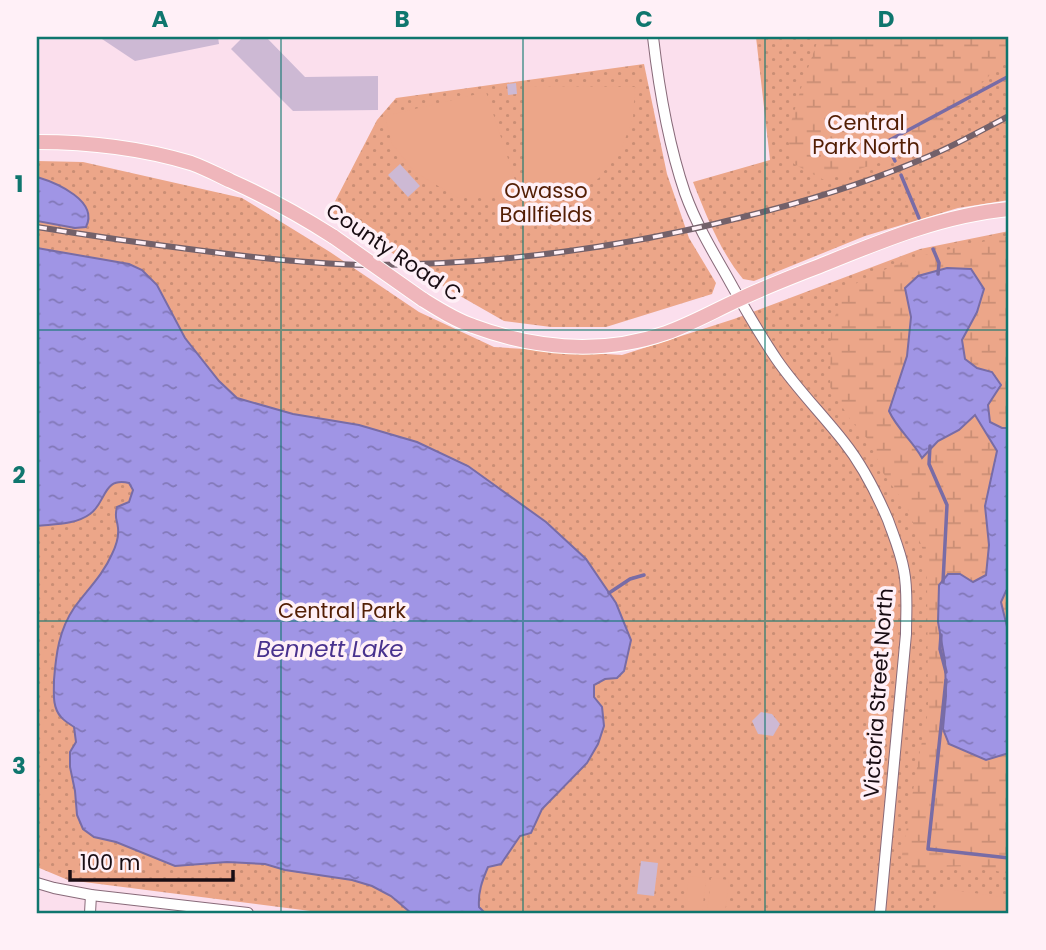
<svg xmlns="http://www.w3.org/2000/svg" width="1046" height="950" viewBox="0 0 1046 950" font-family="Poppins,sans-serif">
<style>
.green{fill:url(#green-dots)}
.wetland{fill:url(#wetland-marsh)}
.pitch{fill:#eca689}
.water{fill:url(#water-ripples);stroke:#786ca6;stroke-width:2}
.lines{fill:none;stroke-linecap:round;stroke-linejoin:round}
.stream{stroke:#786ca6;stroke-width:3.5}
.building{fill:#cdb9d4}
.minor-casing{stroke:#886a79;stroke-width:12}
.major-casing{stroke:#fff;stroke-width:16}
.minor{stroke:#fff;stroke-width:10}
.major{stroke:#efb6bb;stroke-width:14}
.rail-casing{stroke:#73616a;stroke-width:6}
.rail{stroke:#fff0f7;stroke-width:3.5;stroke-dasharray:10;stroke-linecap:butt}
.major-bridge-casing{stroke:#fff;stroke-width:16;stroke-linecap:butt}
.major-bridge{stroke:#efb6bb;stroke-width:14}
.grid{fill:none;stroke:#0f766e;stroke-width:2;stroke-opacity:0.55}
.labels{text-anchor:middle;dominant-baseline:central;stroke-width:7;stroke-linejoin:round;paint-order:stroke}
.park-label{font-size:21px;fill:#531e04;stroke:#fff0f7}
.street-label{font-size:21px;fill:#190d13;stroke:#fff0f7}
.water-label{font-size:23px;font-style:italic;fill:#49328e;stroke:#fff0f7}
.neatline{fill:none;stroke:#0f766e;stroke-width:2.5}
.grid-label{font-size:23px;text-anchor:middle;font-weight:bold;fill:#0f766e}
</style>
<defs>
<pattern id="green-dots" width="8" height="8" patternUnits="userSpaceOnUse" patternTransform="scale(1.75)"><rect width="8" height="8" fill="#eca689"/><path d="M2 2h.1M6 6h.1" fill="none" stroke="#ca8e75" stroke-width="1.8" stroke-linecap="round"/></pattern>
<pattern id="wetland-marsh" width="20" height="14" patternUnits="userSpaceOnUse" patternTransform="scale(1.75)"><rect width="20" height="14" fill="#eca689"/><path d="M1 5h8M5 5V1M11 12h8M15 12V8" fill="none" stroke="#ca8e75"/></pattern>
<pattern id="water-ripples" width="26" height="14" patternUnits="userSpaceOnUse" patternTransform="scale(1.75)"><rect width="26" height="14" fill="#a095e5"/><path d="M2 4q2-2 4 0t4 0M15 11q2-2 4 0t4 0" fill="none" stroke="#8278b8"/></pattern>
</defs>
<rect width="100%" height="100%" fill="#fbdfed"/>
<!-- green -->
<g class="green">
<path d="M 756,37 L 1009,37 L 1009,200 L 958,208 L 865,236 L 754,281 L 743,279 C 720,251 706,215 693,182 L 770,160 Z"/>
<polygon points="644,64 667,174 689,238 716,283 712,294 606,327 551,327 504,321 432,280 330,211 377,120 396,98"/>
<polygon points="37,161 83,162 242,198 330,252 419,312 494,347 622,355 734,319 920,249 1009,231 1009,913 326,913 68,880 37,867"/>
</g>
<!-- wetland -->
<g class="wetland">
<polygon points="819,37 1009,37 1009,55 917,151 824,180 794,164 787,136 802,85"/>
<polygon points="1009,236 1009,428 1002,428 990,422 988,405 992,372 977,368 965,359 962,340 977,312 905,288 911,317 907,356 901,378 894,422 915,444 922,457 938,441 959,430 975,414 997,451 985,506 989,545 986,576 973,582 960,574 939,586 938,622 945,661 946,696 943,729 986,760 1009,753 1009,874 976,866 932,867 911,869 902,855 919,756 928,712 927,581 924,553 907,507 881,470 872,444 851,421 830,387 831,328 843,293 861,280 900,263 928,254"/>
<polygon points="1007,590 1009,593 1009,635 1001,602"/>
</g>
<!-- pitch -->
<g class="pitch">
<polygon points="522,86 635,87 633,118 622,147 599,178 570,195 528,201"/>
<polygon points="486,92 519,192 490,198 458,198 415,172 392,144 385,116"/>
<polygon points="689,876 706,878 702,913 684,913"/>
<polygon points="711,878 729,880 725,913 707,913"/>
<polygon points="939,888 1009,898 1009,913 934,913"/>
</g>
<!-- water -->
<g class="water">
<path d="M 37,177 C 57,183 99,201 86,227 L 75,228 L 37,221 Z"/>
<path d="M 37,248 L 129,264 L 142,270 L 157,285 L 185,338 L 219,381 L 237,398 L 293,414 L 359,425 L 417,442 L 468,466 L 546,522 L 586,559 L 616,603 L 631,640 L 624,671 L 617,678 L 605,679 L 594,685 L 594,697 L 602,707 L 604,726 L 598,744 L 587,763 L 542,809 L 531,833 L 520,836 L 501,864 L 488,867 C 482,881 478,892 479,907 L 485,913 L 411,913 L 391,896 L 372,886 L 352,880 L 285,870 L 265,864 L 227,862 L 175,866 L 116,842 L 94,837 L 83,829 L 77,815 L 75,791 L 70,767 L 70,752 L 76,742 L 74,727 C 70,724 64,721 61,717 C 52,707 54,693 54,680 C 56,654 59,630 74,608 C 87,590 103,575 112,554 C 116,546 119,537 118,528 C 117,518 114,518 117,507 L 129,502 L 133,490 L 129,483 C 102,477 107,502 90,514 C 75,525 54,524 37,526 Z"/>
<path d="M 947,268 L 971,269 L 984,289 L 977,312 L 962,340 L 965,359 L 977,368 L 992,372 L 1001,385 L 988,405 L 990,422 L 1002,428 L 1009,428 L 1009,593 L 1006,591 L 1001,602 L 1009,635 L 1009,753 L 986,760 L 949,744 L 943,729 L 946,696 L 945,661 L 938,622 L 939,585 L 948,574 L 960,574 L 973,582 L 986,575 L 989,545 L 985,506 L 997,451 L 975,415 L 959,430 L 938,441 L 922,458 C 913,441 897,429 889,411 L 907,356 L 911,317 L 905,288 L 918,276 Z"/>
</g>
<g class="lines">
<!-- stream -->
<g class="stream">
<polyline points="895,161 886,142 1009,76"/>
<polyline points="901,175 919,218"/>
<polyline points="933,249 939,263 938,274"/>
<polyline points="930,446 929,464 947,505 943,582"/>
<polyline points="609,593 630,579 644,575"/>
<polyline points="941,635 940,649 946,672"/>
<polyline points="946,680 928,849 1009,858"/>
</g>
</g>
<!-- building -->
<g class="building">
<polygon points="99,37 218,37 219,44 135,61"/>
<polygon points="243,37 266,37 305,77 378,76 378,110 293,111 231,49"/>
<polygon points="516,83 517,94 508,95 507,84"/>
<polygon points="400,164 420,186 408,197 388,175"/>
<polygon points="761,712 772,714 780,724 773,736 758,734 752,721"/>
<polygon points="641,861 658,863 654,896 637,894"/>
</g>
<g class="lines">
<!-- minor casing -->
<g class="minor-casing">
<g id="minor">
<path d="M 653,37 C 659,89 668,143 685,193 C 695,221 710,247 725,273 C 741,302 758,332 777,360 C 797,389 822,414 844,442 C 863,466 876,492 888,520 C 894,537 901,553 904,571 C 908,591 906,613 906,634 L 880,913"/>
<polyline points="37,883 54,888 91,895 248,913"/>
<polyline points="90,913 91,895"/>
</g>
</g>
<!-- major casing -->
<g class="major-casing">
<g id="major">
<path d="M 37,142 C 89,142 141,148 191,163 C 205,168 218,175 231,181 C 267,197 301,216 334,237"/>
<path d="M 422,299 C 438,309 455,320 473,326 C 535,349 602,355 666,333 C 691,324 714,311 738,300 C 767,286 797,275 827,263 C 886,239 945,215 1009,209"/>
</g>
</g>
<!-- minor -->
<use href="#minor" class="minor"/>
<!-- major -->
<use href="#major" class="major"/>
<!-- rail casing -->
<g class="rail-casing">
<path id="rail" d="M 37,227 C 92,236 148,244 204,251 C 258,258 313,264 367,265 C 493,265 621,248 743,217 C 808,201 873,181 934,154 C 959,143 984,129 1009,116"/>
</g>
<!-- rail -->
<use href="#rail" class="rail"/>
<!-- major-bridge casing -->
<g class="major-bridge-casing">
<polyline id="major-bridge" points="334,237 422,299"/>
</g>
<!-- major-bridge -->
<use href="#major-bridge" class="major-bridge"/>
</g>
<!-- grid -->
<path class="grid" d="M 281,37 L 281,913M 523,37 L 523,913M 765,37 L 765,913M 37,330 L 1009,330M 37,621 L 1009,621"/>
<g class="labels">
<!-- park labels -->
<g class="park-label">
<text x="866" y="122">Central<tspan x="866" dy="24">Park North</tspan></text>
<text x="546" y="190">Owasso<tspan x="546" dy="24">Ballfields</tspan></text>
<text x="342" y="610">Central Park</text>
</g>
<!-- street labels -->
<g class="street-label">
<text transform="translate(394 252) rotate(34)">County Road C</text>
<text transform="translate(878 693) rotate(-86)">Victoria Street North</text>
</g>
<!-- water labels -->
<g class="water-label">
<text x="330" y="649">Bennett Lake</text>
</g>
</g>
<!-- border -->
<rect width="1046" height="950" fill="none" stroke="#fff0f7" stroke-width="77"/>
<!-- scale -->
<path d="M70 870v10h163v-10" fill="none" stroke="#190d13" stroke-width="3.5"/>
<text x="80" y="870" font-size="21" fill="#190d13" stroke="#fff0f7" stroke-width="5" paint-order="stroke">100 m</text>
<rect x="38" y="38" width="969" height="874" class="neatline"/>
<g class="grid-label">
<text x="160" y="27">A</text>
<text x="402" y="27">B</text>
<text x="644" y="27">C</text>
<text x="886" y="27">D</text>
<text x="19" y="192">1</text>
<text x="19" y="483">2</text>
<text x="19" y="774">3</text>
</g>
</svg>
